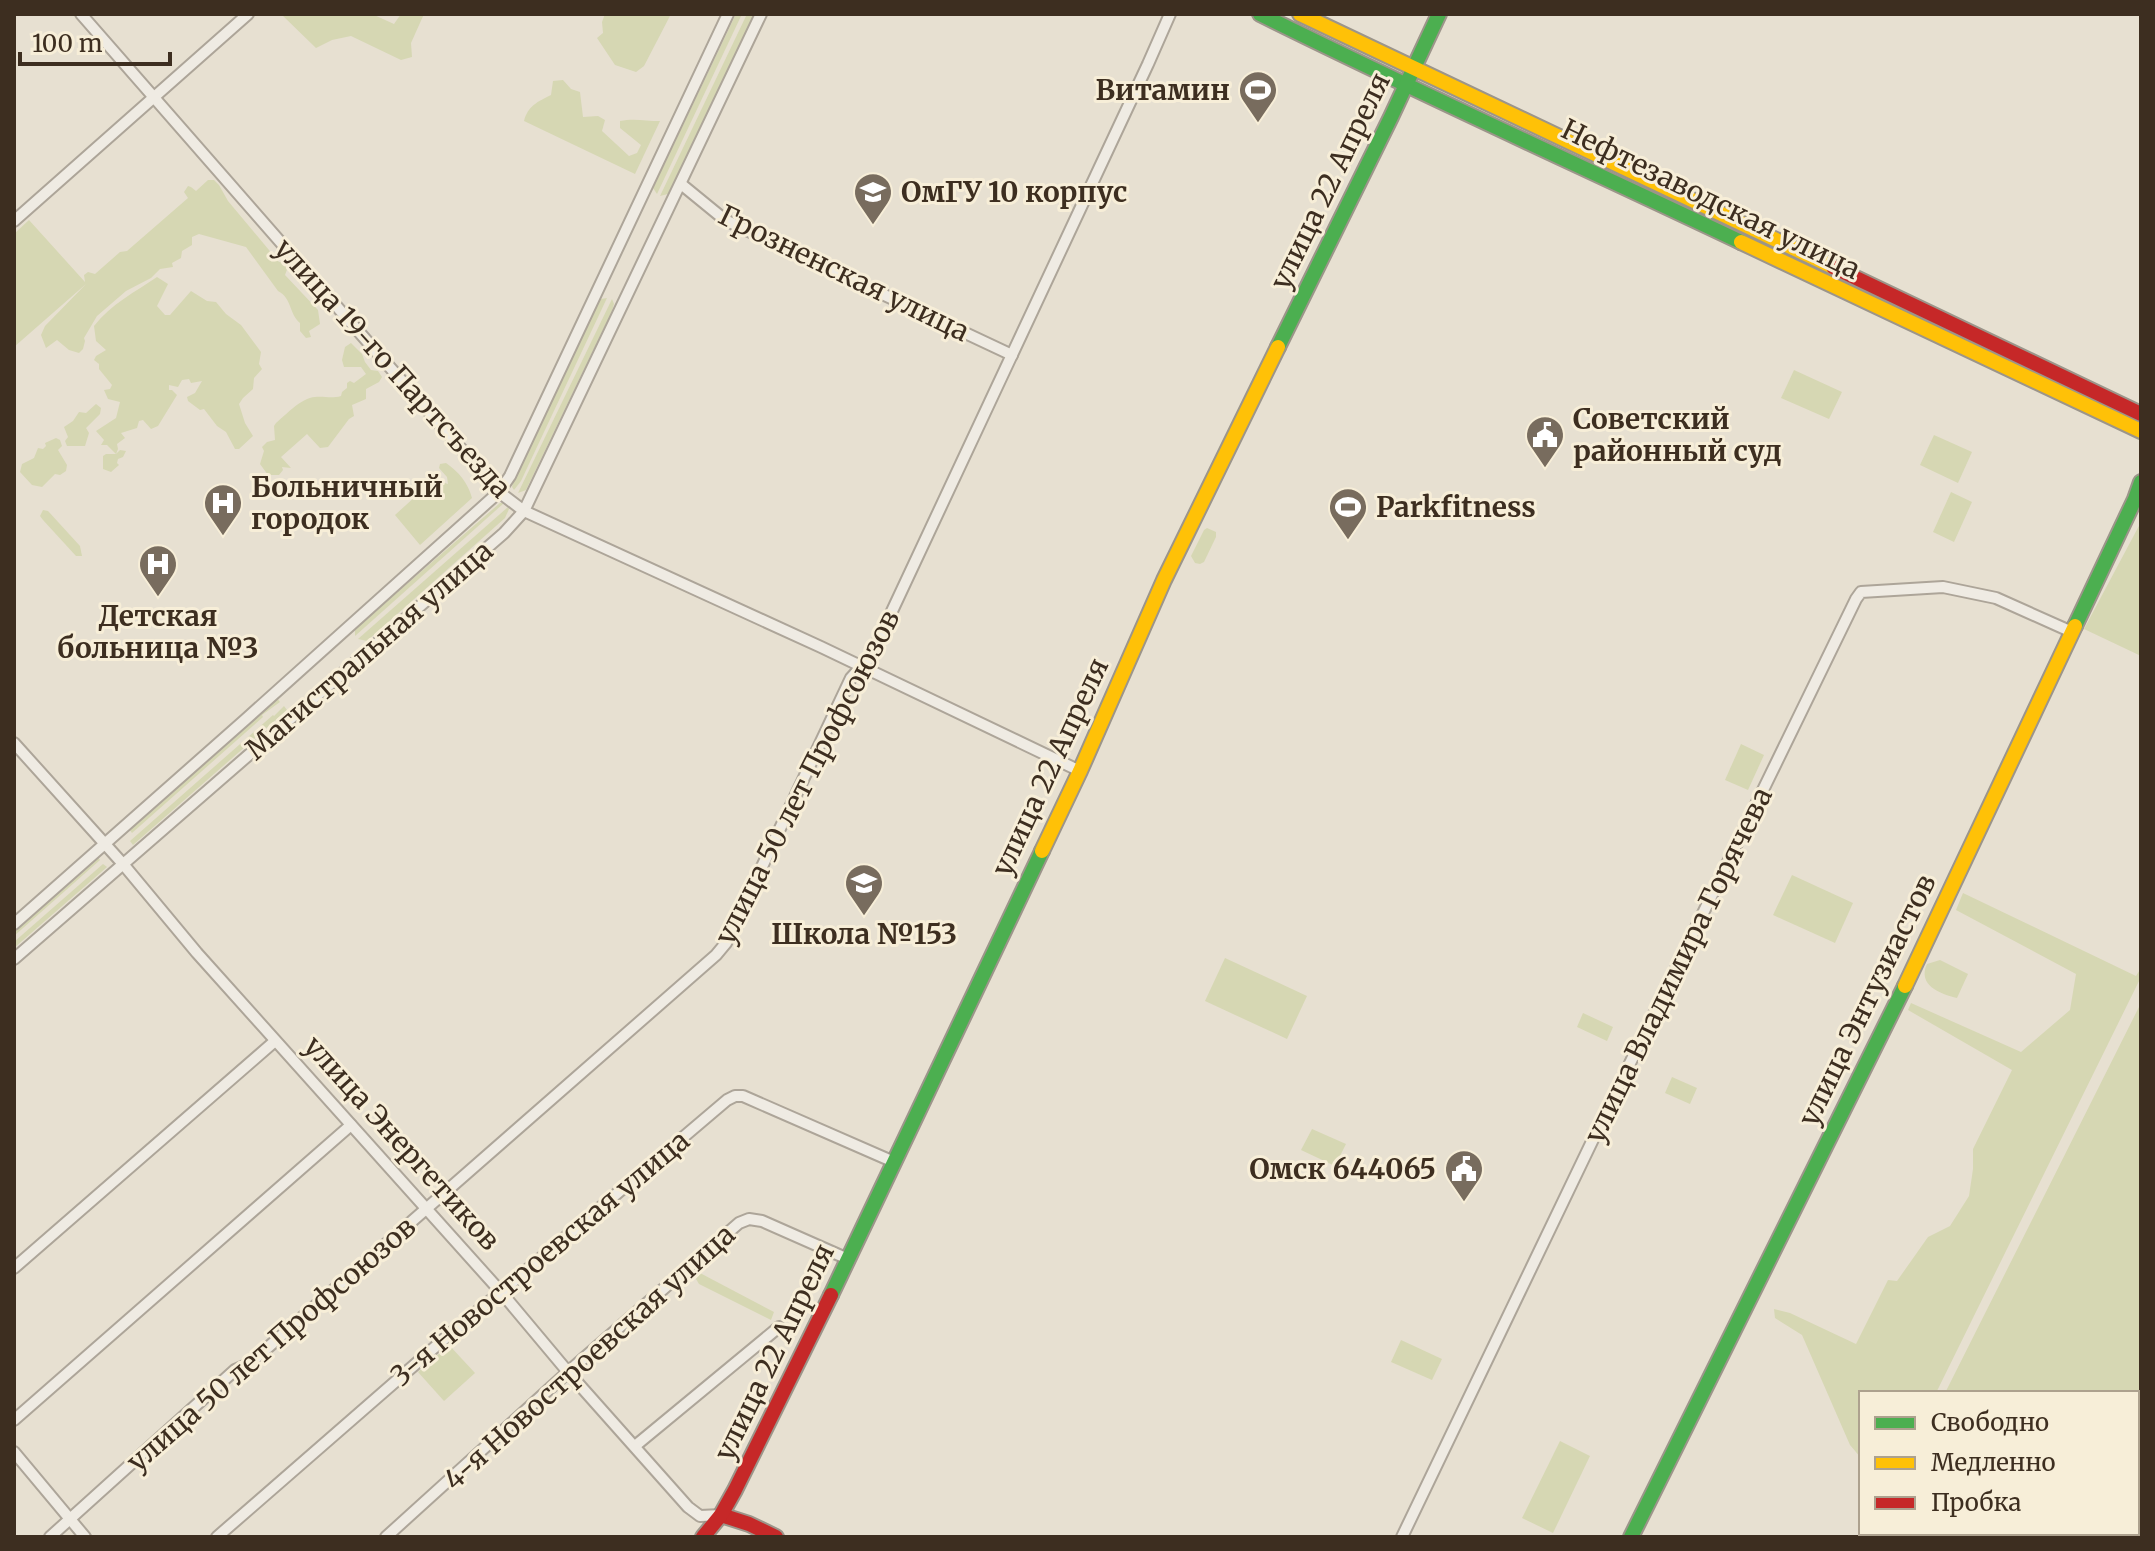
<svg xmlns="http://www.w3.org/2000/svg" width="2155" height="1551" viewBox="0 0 2155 1551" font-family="Merriweather,serif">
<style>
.green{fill:#d6d7b3}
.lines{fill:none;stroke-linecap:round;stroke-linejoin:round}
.street-casing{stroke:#ada599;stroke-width:14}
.fast-casing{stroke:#9c958a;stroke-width:18}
.slow-casing{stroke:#9c958a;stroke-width:18}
.jam-casing{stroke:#9c958a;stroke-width:18}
.street{stroke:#efebe3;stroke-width:10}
.fast{stroke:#4caf50;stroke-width:14}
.slow{stroke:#ffc107;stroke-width:14}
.jam{stroke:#c62828;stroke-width:14}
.labels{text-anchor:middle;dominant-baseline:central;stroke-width:6;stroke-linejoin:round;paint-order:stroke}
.poi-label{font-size:28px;font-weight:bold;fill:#3d2e20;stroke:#f7eed8;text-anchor:start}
.street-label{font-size:28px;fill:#3d2e20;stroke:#f7eed8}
</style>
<rect width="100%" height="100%" fill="#e7e0d1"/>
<!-- green -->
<g class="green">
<polygon points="281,14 372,14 394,24 401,14 424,14 411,43 412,57 401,60 351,36 332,40 316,48"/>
<polygon points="605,14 671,14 644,66 636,72 615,65 597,38 603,33 602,22"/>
<polygon points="736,14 742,14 657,194 653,188"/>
<polygon points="747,14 754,14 668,194 660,196"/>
<path d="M 563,80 L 571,89 L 580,92 L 583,117 L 598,116 L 605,120 L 602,131 L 629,156 L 637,153 L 641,145 L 620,128 L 620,121 C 634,118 646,121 660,121 L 635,174 L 524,121 C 528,106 537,102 551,95 L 553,81 Z"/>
<path d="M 208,180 L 214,180 L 219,185 L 228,201 L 279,262 L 286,261 L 289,264 L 285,275 L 318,310 L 320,324 L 309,331 L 311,337 L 306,338 L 300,331 L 300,323 C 289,314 292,298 278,291 L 246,247 L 199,234 L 192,237 L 192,245 L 182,251 L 181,258 L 172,263 L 173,267 L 160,269 L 151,278 L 126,291 L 97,316 L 84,338 L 85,341 L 83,349 L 79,353 L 69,350 L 57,340 L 46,348 L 41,335 L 45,326 L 86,284 L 14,347 L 14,234 L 29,220 L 85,282 L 84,275 L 88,272 L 95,274 L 120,252 L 127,251 L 188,198 L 184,192 L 188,186 L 191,187 L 196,191 Z"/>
<path d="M 157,277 L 168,284 L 157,306 L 165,315 L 170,315 L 191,291 L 207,301 L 216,302 L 226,314 L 241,325 L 261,352 L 259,364 L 262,369 L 254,378 L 253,389 L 243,398 L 239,404 L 245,423 L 253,436 L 239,449 L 235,449 L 226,432 L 217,426 L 204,409 L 200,410 L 188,401 L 187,397 L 195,393 L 202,381 L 191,383 L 189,379 L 182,380 L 178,387 L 169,385 L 169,390 L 172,390 L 177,395 L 158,426 L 151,429 L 143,420 L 139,421 L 137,428 L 121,433 L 125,438 L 117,444 L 118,449 L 116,454 L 120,450 L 126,451 L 123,457 L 118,459 L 117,463 L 119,465 L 111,472 L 103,469 L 103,456 L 106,454 L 116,454 L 107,445 L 101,445 L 104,440 L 96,431 L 116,418 L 120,402 L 108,399 L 104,390 L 110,389 L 112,385 L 99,369 L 99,364 L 94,360 L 96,356 L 106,350 L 96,341 L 94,326 C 111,304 135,292 157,277 Z"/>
<polygon points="607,298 521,481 514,490 512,487 514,479 596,306 601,299"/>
<polygon points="612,299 614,304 612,311 526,490 518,493"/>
<path d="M 351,343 L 362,354 L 365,362 L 371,370 L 378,371 L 382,377 L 379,382 L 366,389 L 366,399 L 352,405 L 354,416 L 349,419 L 328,447 L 320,448 L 307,434 L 281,457 L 291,468 L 282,467 L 283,470 L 279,475 L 268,475 L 260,464 L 264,451 L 262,447 L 267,442 L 275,440 L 274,426 L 276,423 C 287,414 301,398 315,397 C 325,396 331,399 341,396 L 342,392 L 347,388 L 347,383 L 350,381 L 354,383 L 366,374 L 361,367 L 344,367 L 342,360 L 345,347 Z"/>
<polygon points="1794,370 1842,392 1829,419 1781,398"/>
<polygon points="96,404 101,408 100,414 86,428 89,433 85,446 67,446 65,441 68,437 64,427 73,421 79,412 86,413"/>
<polygon points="1934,435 1972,452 1958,483 1920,465"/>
<polygon points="56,438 60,440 62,446 58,450 67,465 66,471 60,475 55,474 42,487 32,485 20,472 22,464 34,458 38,448 43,449 46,446 45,443"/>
<path d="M 446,463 C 459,472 468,483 472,498 L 420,545 L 395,515 L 417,495 L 434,495 L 436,482 L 439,481 L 448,484 L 447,477 L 439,468 L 440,464 Z"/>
<polygon points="1951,492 1972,502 1954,542 1933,532"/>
<polygon points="500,503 504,503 355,636 355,629"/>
<polygon points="508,507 509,509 505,518 367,641 358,639"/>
<polygon points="43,510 48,511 80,546 82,556 76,556 43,520 40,516"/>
<polygon points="2141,522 2141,656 2084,629"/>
<polygon points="1207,528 1216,532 1216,537 1204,562 1200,564 1195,563 1191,556 1204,530"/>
<polygon points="277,698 280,702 262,715 263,717 132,833 129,829"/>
<polygon points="284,706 287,710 133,845 130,841 273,715 274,716"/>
<polygon points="1741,744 1764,755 1748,790 1725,780"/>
<polygon points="98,857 100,860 14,936 14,931"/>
<polygon points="103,864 107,867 14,948 14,942"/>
<polygon points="1792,875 1853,903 1835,943 1773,915"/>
<polygon points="1963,893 2136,976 2141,968 2141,977 1936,1393 1861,1393 1861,1458 1850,1445 1802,1335 1775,1318 1774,1309 1790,1313 1856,1344 1888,1280 1897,1281 1928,1237 1950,1226 1969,1196 1973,1169 1973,1149 2012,1070 1908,1010 1911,1003 2021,1052 2070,1010 2076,974 1956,910"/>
<polygon points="1225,958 1307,996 1287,1039 1205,1001"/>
<path d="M 1940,960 L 1968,974 L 1957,998 C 1940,994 1917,985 1927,964 Z"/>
<polygon points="2141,1003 2141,1537 1873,1537 1875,1533 2137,1533 2137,1393 1945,1393"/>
<polygon points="1583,1013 1613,1027 1607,1041 1577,1027"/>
<polygon points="1672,1077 1697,1088 1690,1104 1665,1093"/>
<polygon points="1312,1129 1346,1144 1335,1166 1301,1150"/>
<polygon points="700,1273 774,1312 771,1320 699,1284 696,1279"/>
<polygon points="1401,1340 1442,1359 1432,1380 1391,1362"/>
<polygon points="449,1345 475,1373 444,1401 418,1372"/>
<polygon points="1560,1441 1590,1456 1553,1533 1522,1518"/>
</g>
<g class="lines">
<!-- street casing -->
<g class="street-casing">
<g id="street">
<polyline points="81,14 499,492 524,511 821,647 1080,771"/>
<polyline points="681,184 725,220 1012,355"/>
<polyline points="14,221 248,14"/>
<polyline points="14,743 123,864 197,953 501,1292 568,1372 688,1507 700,1516 721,1515"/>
<polyline points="14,924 246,719 499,492 510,476 728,14"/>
<polyline points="14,959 504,533 524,511 761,14"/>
<polyline points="14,1268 275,1041"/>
<polyline points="14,1420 351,1125"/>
<polyline points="635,1446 779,1327"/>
<polyline points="14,1452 85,1537"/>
<polyline points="50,1537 235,1370 249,1364 716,955 726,943 851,678 871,656 1148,64 1170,14"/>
<polyline points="217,1537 450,1334 501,1292 727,1100 735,1096 743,1096 894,1162"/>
<polyline points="386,1537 568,1372 739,1223 749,1219 762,1221 848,1259"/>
<polyline points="1402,1537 1597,1131 1856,599 1861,592 1943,587 1996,598 2072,632"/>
</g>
</g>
<!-- fast casing -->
<g class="fast-casing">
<g id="fast">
<path d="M 1260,14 C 1419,93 1581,166 1741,242"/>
<polyline points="1278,347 1391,117 1439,14"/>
<polyline points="2075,626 2135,499 2141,482"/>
<polyline points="831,1295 1042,851"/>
<polyline points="1631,1537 1905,986"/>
</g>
</g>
<!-- slow casing -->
<g class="slow-casing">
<g id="slow">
<polyline points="1300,14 1833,267"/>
<polyline points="1741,242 2141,431"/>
<polyline points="1042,851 1080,771 1164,580 1278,347"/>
<polyline points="1905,986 2075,626"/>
</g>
</g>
<!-- jam casing -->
<g class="jam-casing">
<g id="jam">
<polyline points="1833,267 2141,414"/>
<polyline points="721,1515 749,1524 776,1537"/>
<polyline points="703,1537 721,1515 735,1490 831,1295"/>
</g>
</g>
<!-- street -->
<use href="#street" class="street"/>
<!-- fast -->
<use href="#fast" class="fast"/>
<!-- slow -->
<use href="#slow" class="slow"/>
<!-- jam -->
<use href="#jam" class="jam"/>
</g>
<!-- icons -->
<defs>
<g id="stadium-pin" transform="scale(2)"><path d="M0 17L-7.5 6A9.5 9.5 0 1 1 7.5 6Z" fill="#786c5e" stroke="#f7eed8"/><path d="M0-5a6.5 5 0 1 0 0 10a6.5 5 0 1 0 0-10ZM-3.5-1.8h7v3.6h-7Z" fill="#fff"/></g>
<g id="university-pin" transform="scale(2)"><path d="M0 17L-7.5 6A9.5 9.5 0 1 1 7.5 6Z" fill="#786c5e" stroke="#f7eed8"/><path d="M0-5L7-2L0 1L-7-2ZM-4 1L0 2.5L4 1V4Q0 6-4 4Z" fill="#fff"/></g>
<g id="civic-pin" transform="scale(2)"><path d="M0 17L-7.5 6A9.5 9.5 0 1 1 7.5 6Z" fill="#786c5e" stroke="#f7eed8"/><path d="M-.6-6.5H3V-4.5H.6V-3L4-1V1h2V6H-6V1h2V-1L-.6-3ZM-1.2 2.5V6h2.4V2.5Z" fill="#fff"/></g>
<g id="hospital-pin" transform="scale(2)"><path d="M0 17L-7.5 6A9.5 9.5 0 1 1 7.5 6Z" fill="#786c5e" stroke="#f7eed8"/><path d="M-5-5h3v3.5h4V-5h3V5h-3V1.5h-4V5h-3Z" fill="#fff"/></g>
<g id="school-pin" transform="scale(2)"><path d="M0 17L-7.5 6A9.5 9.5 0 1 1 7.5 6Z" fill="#786c5e" stroke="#f7eed8"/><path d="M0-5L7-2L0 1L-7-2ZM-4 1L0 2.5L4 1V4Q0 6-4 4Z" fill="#fff"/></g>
</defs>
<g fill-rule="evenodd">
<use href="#stadium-pin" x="1258" y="90"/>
<use href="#university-pin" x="873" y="192"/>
<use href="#civic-pin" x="1545" y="435"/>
<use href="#hospital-pin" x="223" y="503"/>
<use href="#stadium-pin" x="1348" y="507"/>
<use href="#hospital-pin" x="158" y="564"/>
<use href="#school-pin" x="864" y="883"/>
<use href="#civic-pin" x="1464" y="1169"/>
</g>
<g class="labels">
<!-- poi labels -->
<g class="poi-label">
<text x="1230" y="90" text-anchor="end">Витамин</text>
<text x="901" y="192">ОмГУ 10 корпус</text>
<text x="1573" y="419">Советский<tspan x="1573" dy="32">районный суд</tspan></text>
<text x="251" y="487">Больничный<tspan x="251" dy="32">городок</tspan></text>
<text x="1376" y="507">Parkfitness</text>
<text x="158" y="616" text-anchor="middle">Детская<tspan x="158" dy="32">больница №3</tspan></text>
<text x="864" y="934" text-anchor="middle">Школа №153</text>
<text x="1436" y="1169" text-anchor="end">Омск 644065</text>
</g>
<!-- street labels -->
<g class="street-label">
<text transform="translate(1330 181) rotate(-64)">улица 22 Апреля</text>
<text transform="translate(1711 199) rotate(26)">Нефтезаводская улица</text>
<text transform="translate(844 273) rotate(26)">Грозненская улица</text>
<text transform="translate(393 368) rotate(48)">улица 19-го Партсъезда</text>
<text transform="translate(369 650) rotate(-41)">Магистральная улица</text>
<text transform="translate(1050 767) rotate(-65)">улица 22 Апреля</text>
<text transform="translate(807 777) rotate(-63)">улица 50 лет Профсоюзов</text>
<text transform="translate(1678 965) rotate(-64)">улица Владимира Горячева</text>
<text transform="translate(1867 1000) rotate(-64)">улица Энтузиастов</text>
<text transform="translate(402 1143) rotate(48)">улица Энергетиков</text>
<text transform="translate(540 1258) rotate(-40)">3-я Новостроевская улица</text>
<text transform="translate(271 1344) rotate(-41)">улица 50 лет Профсоюзов</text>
<text transform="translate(774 1352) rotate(-64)">улица 22 Апреля</text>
<text transform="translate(589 1357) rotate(-42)">4-я Новостроевская улица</text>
</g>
</g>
<!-- border -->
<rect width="2155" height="1551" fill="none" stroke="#3d2e20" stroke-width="32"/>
<!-- legend -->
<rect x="1859" y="1391" width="280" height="144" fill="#f7eed8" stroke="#ada18e" stroke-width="2"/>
<rect x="1875" y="1417" width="40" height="12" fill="#4caf50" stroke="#ada18e" stroke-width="2"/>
<text x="1931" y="1431" font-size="24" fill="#3d2e20">Свободно</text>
<rect x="1875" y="1457" width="40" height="12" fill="#ffc107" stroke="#ada18e" stroke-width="2"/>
<text x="1931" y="1471" font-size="24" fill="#3d2e20">Медленно</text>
<rect x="1875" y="1497" width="40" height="12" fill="#c62828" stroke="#ada18e" stroke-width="2"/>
<text x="1931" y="1511" font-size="24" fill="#3d2e20">Пробка</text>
<!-- scale -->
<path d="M20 52v12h150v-12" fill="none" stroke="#3d2e20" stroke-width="4"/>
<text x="32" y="52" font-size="24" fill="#3d2e20" stroke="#f7eed8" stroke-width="6" paint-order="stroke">100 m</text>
</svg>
